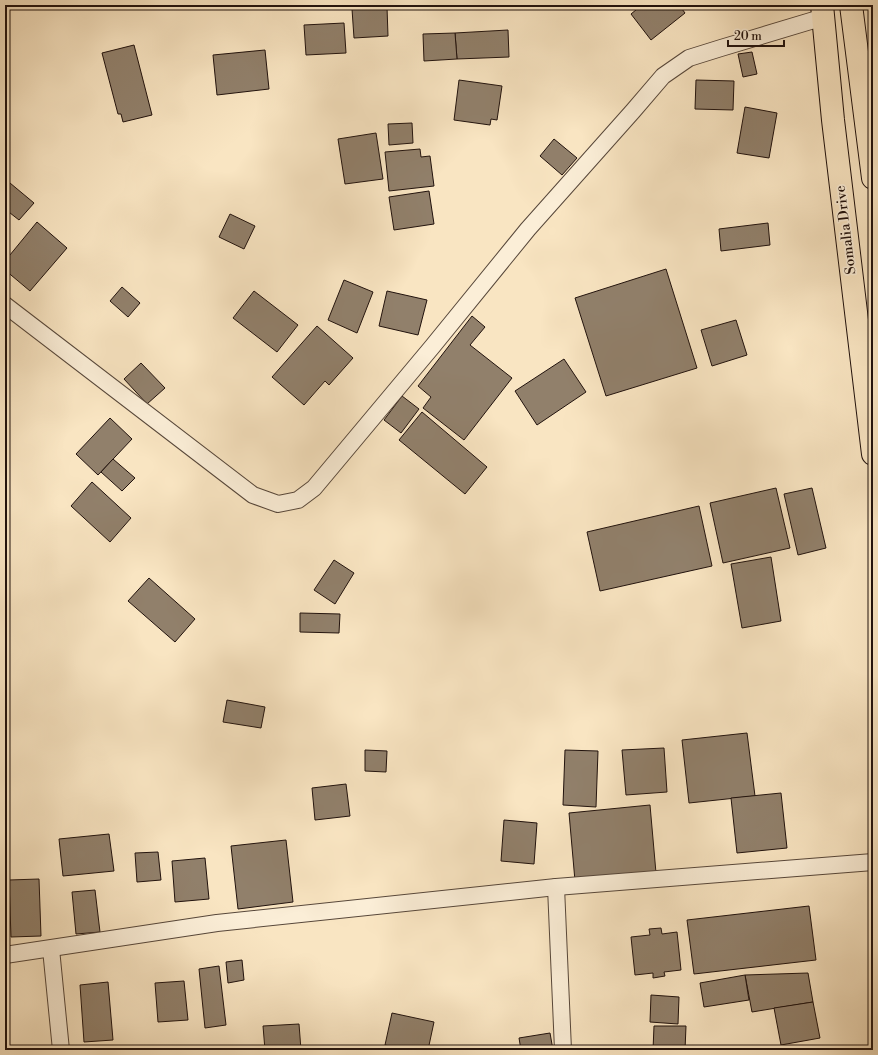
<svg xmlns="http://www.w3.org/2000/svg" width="878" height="1055" viewBox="0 0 878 1055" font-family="'Libre Bodoni',serif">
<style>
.building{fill:#91806b;stroke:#21120d}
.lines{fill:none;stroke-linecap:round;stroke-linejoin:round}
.street-casing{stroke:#57473a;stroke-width:18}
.primary-casing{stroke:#21120d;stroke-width:24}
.street{stroke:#fbeed7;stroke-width:16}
.primary{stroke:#f9e5c2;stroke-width:22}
.labels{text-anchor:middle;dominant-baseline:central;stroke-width:3.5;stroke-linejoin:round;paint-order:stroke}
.street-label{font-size:14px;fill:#21120d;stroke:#fbeed7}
</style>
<rect width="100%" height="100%" fill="#f9e5c2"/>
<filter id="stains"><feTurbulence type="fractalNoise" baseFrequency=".005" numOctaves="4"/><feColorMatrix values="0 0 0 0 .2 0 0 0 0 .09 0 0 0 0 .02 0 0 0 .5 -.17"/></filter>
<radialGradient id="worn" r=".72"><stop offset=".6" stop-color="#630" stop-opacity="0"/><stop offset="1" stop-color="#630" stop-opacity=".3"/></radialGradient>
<!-- building -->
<g class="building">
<polygon points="642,5 679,5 685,13 651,40 631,14"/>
<polygon points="387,7 388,36 354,38 352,9"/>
<polygon points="344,23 346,53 306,55 304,25"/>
<polygon points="508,30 509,57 457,59 455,33"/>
<polygon points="455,33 457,59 424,61 423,34"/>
<polygon points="134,45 152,115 123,122 121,114 118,114 102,53"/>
<polygon points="265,50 269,89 217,95 213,55"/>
<polygon points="752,52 757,74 743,77 738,54"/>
<polygon points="459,80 502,86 497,120 491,119 490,125 454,120"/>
<polygon points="696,80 734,81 733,110 695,109"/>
<polygon points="745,107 777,113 769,158 737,153"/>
<polygon points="412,123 413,143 389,145 388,124"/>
<polygon points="376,133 383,179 345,184 338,139"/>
<polygon points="554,139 577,158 562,175 540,156"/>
<polygon points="420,149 421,157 430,156 434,186 389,191 385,152"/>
<polygon points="10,183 34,203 19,220 5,209 5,189"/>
<polygon points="429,191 434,224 394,230 389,197"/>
<polygon points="230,214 255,226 244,249 219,237"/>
<polygon points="37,222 67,248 30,291 5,270 5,261"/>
<polygon points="768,223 770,245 721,251 719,229"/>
<polygon points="666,269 697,368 606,396 575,298"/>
<polygon points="344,280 373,292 357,333 328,320"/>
<polygon points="122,287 140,303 128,317 110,301"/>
<polygon points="254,291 298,325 277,352 233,318"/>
<polygon points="387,291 427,300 418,335 379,326"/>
<polygon points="472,316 485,327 470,345 512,378 464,440 423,408 431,397 418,386"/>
<polygon points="736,320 747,355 712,366 701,330"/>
<polygon points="317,326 353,358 329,385 325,381 304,405 272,377"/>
<polygon points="564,359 586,392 537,425 515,391"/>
<polygon points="141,363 165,388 147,404 124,379"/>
<polygon points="402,396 419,409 401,433 384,420"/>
<polygon points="422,412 487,467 465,494 399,440"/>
<polygon points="110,418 132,439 98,475 76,454"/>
<polygon points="113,459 135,478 122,491 101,472"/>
<polygon points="92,482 131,518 110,542 71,506"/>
<polygon points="776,488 790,548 723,563 710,503"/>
<polygon points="812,488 826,548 798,555 784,494"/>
<polygon points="699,506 712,566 600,591 587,532"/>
<polygon points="771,557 781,621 742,628 731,564"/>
<polygon points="334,560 354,573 335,604 314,590"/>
<polygon points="149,578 195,619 175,642 128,601"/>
<polygon points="300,613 340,614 339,633 300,632"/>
<polygon points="227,700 265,707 261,728 223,722"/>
<polygon points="747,733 755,796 689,803 682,740"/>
<polygon points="664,748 667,792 626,795 622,750"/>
<polygon points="365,750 387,751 386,772 365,771"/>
<polygon points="565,750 598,751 596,807 563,805"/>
<polygon points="346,784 350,816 315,820 312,788"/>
<polygon points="781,793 787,848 737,853 731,798"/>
<polygon points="650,805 656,873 575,881 569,813"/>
<polygon points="504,820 537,823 534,864 501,861"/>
<polygon points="109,834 114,871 63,876 59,839"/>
<polygon points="286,840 293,902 238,909 231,846"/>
<polygon points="158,852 161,880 137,882 135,853"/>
<polygon points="205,858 209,899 175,902 172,861"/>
<polygon points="39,879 41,936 11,937 9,880"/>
<polygon points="95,890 100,932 76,934 72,892"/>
<polygon points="809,906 816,960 694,974 687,920"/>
<polygon points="661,928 662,934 677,932 681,970 664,972 665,976 653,978 653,973 635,975 631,937 650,935 649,929"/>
<polygon points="242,960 244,980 228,983 226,962"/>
<polygon points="219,966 226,1025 205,1028 199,969"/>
<polygon points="808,973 813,1002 752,1012 745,975"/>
<polygon points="745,975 749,1000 704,1007 700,983"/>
<polygon points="184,981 188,1020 158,1022 155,983"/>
<polygon points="108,982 113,1040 84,1042 80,985"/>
<polygon points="651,995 679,997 678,1024 650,1022"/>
<polygon points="813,1002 820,1038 781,1045 774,1008"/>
<polygon points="392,1013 434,1022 428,1050 409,1050 385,1045"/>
<polygon points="299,1024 301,1050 265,1050 263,1026"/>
<polygon points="654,1026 686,1026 685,1050 653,1050"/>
<polygon points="550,1033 553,1050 521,1050 519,1038"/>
</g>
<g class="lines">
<!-- street casing -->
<g class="street-casing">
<g id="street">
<polyline points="5,305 253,495 278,504 298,500 314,488 432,347 528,229 633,111 663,76 689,58 721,48 824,17"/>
<polyline points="556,887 563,1050"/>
<polyline points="51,949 61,1050"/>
<polyline points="5,955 217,923 556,887 873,862"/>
</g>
</g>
<!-- primary casing -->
<g class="primary-casing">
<g id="primary">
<polyline points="822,5 833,120 873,454"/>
<polyline points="851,5 873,178"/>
</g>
</g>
<!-- street -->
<use href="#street" class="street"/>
<!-- primary -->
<use href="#primary" class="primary"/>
</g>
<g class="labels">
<!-- street labels -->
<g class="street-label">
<text transform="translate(846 230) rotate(-97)">Somalia Drive</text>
</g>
</g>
<!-- margin -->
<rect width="878" height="1055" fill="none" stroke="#f9e5c2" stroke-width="20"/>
<rect x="6" y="6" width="866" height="1043" fill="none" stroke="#21120d" stroke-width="2"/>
<rect x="10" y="10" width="858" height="1035" fill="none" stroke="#21120d"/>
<!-- scale -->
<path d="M728 40v6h56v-6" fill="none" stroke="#21120d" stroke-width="2"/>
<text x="734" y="40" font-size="12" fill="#21120d" stroke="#fbeed7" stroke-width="3" paint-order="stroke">20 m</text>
<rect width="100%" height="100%" filter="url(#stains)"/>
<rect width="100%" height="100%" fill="url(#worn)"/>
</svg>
